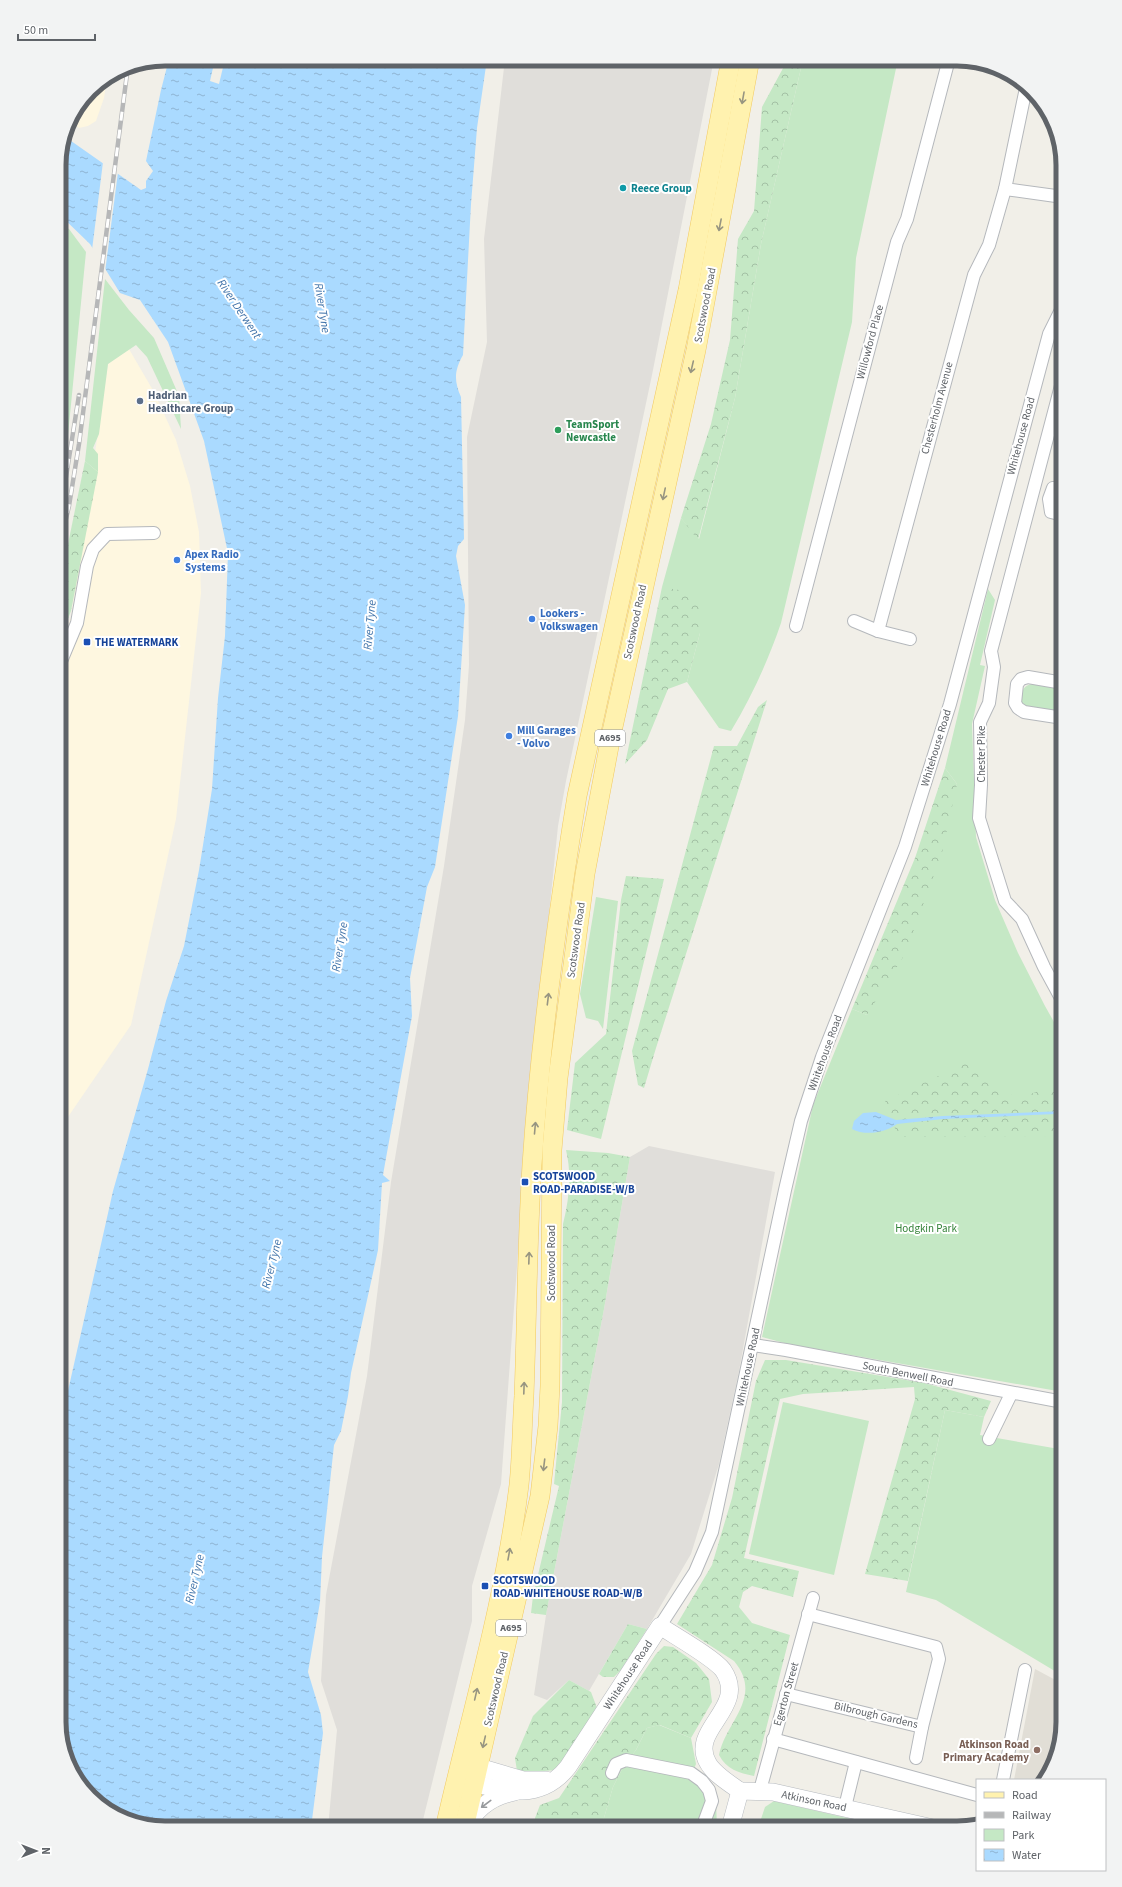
<svg xmlns="http://www.w3.org/2000/svg" width="1122" height="1887" viewBox="0 0 1122 1887" font-family="'Source Sans 3',sans-serif">
<style>
.commercial{fill:#fef7e0}
.industrial{fill:#e0deda}
.education{fill:#e1ded6}
.green{fill:#c5e8c5}
.forest{fill:url(#forest-crowns)}
.water{fill:url(#water-ripples)}
.pier{fill:#f1efe8}
.lines{fill:none;stroke-linecap:round;stroke-linejoin:round}
.street-casing{stroke:#b5b8bc;stroke-width:14}
.secondary-casing{stroke:#b6babf;stroke-width:18}
.primary-casing{stroke:#f2c960;stroke-width:20}
.street{stroke:#fff;stroke-width:12}
.secondary{stroke:#fff;stroke-width:17}
.primary{stroke:#fff2af;stroke-width:19}
.rail-casing{stroke:#b6b7b8;stroke-width:4.5}
.rail{stroke:#fff;stroke-width:3;stroke-dasharray:9;stroke-linecap:butt}
.oneway{stroke:#979581}
.oneway2{stroke:#979a9d}
.culture-dot{fill:#0f9aa8;stroke:#fff;stroke-width:1.5}
.service-dot{fill:#5c6f8a;stroke:#fff;stroke-width:1.5}
.leisure-dot{fill:#2e9e5b;stroke:#fff;stroke-width:1.5}
.shop-dot{fill:#3f7fe0;stroke:#fff;stroke-width:1.5}
.transit-dot{fill:#1a4fb4;stroke:#fff;stroke-width:1.5}
.education-dot{fill:#8d6e63;stroke:#fff;stroke-width:1.5}
.labels{text-anchor:middle;dominant-baseline:central;stroke-width:4;stroke-linejoin:round;paint-order:stroke}
.shield{fill:#fff;stroke:#8f9295;stroke-width:1}
.shield-label{font-size:10px;font-weight:bold;fill:#5f6368}
.culture-label{font-size:11px;font-weight:bold;fill:#0d838f;stroke:#fff;text-anchor:start}
.street-label{font-size:11px;fill:#5f6368;stroke:#fff}
.service-label{font-size:11px;font-weight:bold;fill:#4e5e75;stroke:#fff;text-anchor:start}
.leisure-label{font-size:11px;font-weight:bold;fill:#27864d;stroke:#fff;text-anchor:start}
.shop-label{font-size:11px;font-weight:bold;fill:#366cbe;stroke:#fff;text-anchor:start}
.transit-label{font-size:11px;font-weight:bold;fill:#164399;stroke:#fff;text-anchor:start}
.park-label{font-size:11px;fill:#348238;stroke:#fff}
.education-label{font-size:11px;font-weight:bold;fill:#785e54;stroke:#fff;text-anchor:end}
.water-label{font-size:12px;font-style:italic;fill:#4174aa;stroke:#fff}
.rim{fill:none;stroke:#5f6368;stroke-width:5}
</style>
<defs>
<pattern id="forest-crowns" width="20" height="18" patternUnits="userSpaceOnUse"><rect width="20" height="18" fill="#c5e8c5"/><path d="M2 6a3 3 0 1 1 6 0M12 15a3 3 0 1 1 6 0" fill="none" stroke="#a3c0a4"/></pattern>
<pattern id="water-ripples" width="26" height="14" patternUnits="userSpaceOnUse"><rect width="26" height="14" fill="#aadaff"/><path d="M2 4q2-2 4 0t4 0M15 11q2-2 4 0t4 0" fill="none" stroke="#8eb4d2"/></pattern>
</defs>
<rect width="100%" height="100%" fill="#f1efe8"/>
<!-- commercial -->
<g class="commercial">
<polygon points="107,79 104,98 96,121 88,126 79,128 69,121 90,90"/>
<polygon points="129,349 154,392 176,440 190,486 199,532 201,593 176,819 131,1025 59,1130 59,650 71,617 108,364"/>
</g>
<!-- industrial -->
<g class="industrial">
<polygon points="505,59 714,59 652,375 566,781 558,826 527,1131 501,1484 472,1586 472,1621 421,1828 328,1828 337,1730 321,1681 326,1595 367,1376 391,1182 444,866 465,720 469,665 467,437 487,342 484,239"/>
<polygon points="649,1146 775,1172 739,1371 719,1464 691,1554 647,1629 628,1624 589,1691 569,1680 547,1700 534,1695 546,1615 604,1309 630,1157"/>
</g>
<!-- education -->
<polygon class="education" points="1035,1669 1063,1684 1063,1722 1045,1780 1014,1780"/>
<!-- green -->
<g class="green">
<path d="M 803,59 L 898,59 L 856,258 L 852,322 L 781,623 C 768,661 752,696 731,731 L 719,728 L 687,682 L 700,633 L 662,587 L 681,518 L 699,539 L 735,398 L 761,244 Z"/>
<polygon points="59,224 69,229 86,252 68,435 59,488"/>
<polygon points="105,279 129,310 154,338 179,396 181,429 147,357 136,345 108,364 99,434 93,448 98,454 98,472 85,461"/>
<polygon points="988,589 995,600 980,665 985,666 972,724 976,837 995,900 1018,953 1045,1006 1063,1038 1063,1392 788,1344 762,1337 813,1105 852,1009 867,1015 957,784 945,768"/>
<path d="M 1032,684 L 1063,689 L 1063,713 L 1025,707 L 1021,704 C 1022,694 1021,686 1032,684 Z"/>
<polygon points="596,897 618,901 603,1029 598,1021 586,1018 580,994"/>
<polygon points="783,1402 869,1421 834,1575 749,1554"/>
<polygon points="945,1410 984,1417 980,1435 1059,1449 1063,1430 1063,1676 936,1600 906,1592"/>
<polygon points="659,1725 691,1738 696,1764 690,1778 716,1801 717,1828 601,1828 613,1787 623,1767 636,1750 647,1728"/>
<polygon points="774,1801 890,1828 758,1828 765,1807"/>
</g>
<!-- forest -->
<g class="forest">
<polygon points="788,59 803,59 761,244 735,398 698,540 681,518 711,424 730,340 738,239 754,211 762,107"/>
<polygon points="85,461 98,472 71,611 59,642 59,588"/>
<polygon points="662,587 701,594 700,633 687,682 668,689 647,740 625,764"/>
<polygon points="767,700 656,1048 644,1088 638,1085 632,1051 714,746 737,746 758,707"/>
<polygon points="945,768 957,784 942,853 905,954 867,1015 852,1009 915,858"/>
<polygon points="626,876 664,879 601,1139 567,1130 575,1063 606,1034 621,900"/>
<polygon points="968,1062 1017,1099 1063,1082 1063,1136 898,1137 885,1101"/>
<path d="M 566,1150 L 608,1153 L 630,1157 L 604,1309 L 546,1615 L 531,1613 L 533,1596 L 559,1486 L 554,1484 L 562,1402 L 563,1224 C 569,1200 572,1175 566,1150 Z"/>
<path d="M 765,1360 L 786,1360 L 924,1383 L 991,1401 L 984,1417 L 945,1410 L 908,1581 L 865,1574 L 915,1399 L 914,1387 L 803,1394 L 780,1399 L 744,1558 L 799,1571 L 793,1597 L 752,1586 L 743,1592 L 739,1607 L 752,1623 L 790,1635 L 754,1776 C 739,1773 726,1769 719,1755 C 726,1721 764,1697 734,1661 L 677,1624 L 712,1565 L 732,1498 L 756,1381 Z"/>
<polygon points="628,1624 647,1629 621,1670 614,1677 603,1677 599,1674"/>
<polygon points="664,1646 673,1647 696,1663 709,1679 712,1702 691,1738 660,1725 647,1728 636,1750 623,1767 613,1787 601,1828 535,1828 535,1818 540,1805 559,1798 656,1654"/>
<polygon points="569,1680 591,1692 597,1708 556,1770 533,1772 517,1771 515,1758 533,1716"/>
</g>
<!-- water -->
<g class="water">
<path d="M 169,59 L 487,59 L 477,128 L 471,204 L 463,355 C 454,371 454,381 461,397 L 464,539 L 458,546 L 456,556 L 465,605 L 458,716 L 435,867 L 427,887 L 410,978 L 412,1016 L 386,1158 L 383,1175 L 390,1181 L 382,1183 L 378,1250 L 351,1373 L 348,1396 L 341,1431 L 334,1445 L 322,1557 L 320,1602 L 308,1672 L 321,1715 L 323,1733 L 311,1828 L 158,1828 L 106,1810 L 70,1769 L 59,1722 L 59,1423 L 63,1413 L 113,1191 L 148,1069 L 166,1001 L 184,946 L 199,870 L 212,789 L 218,698 L 225,636 L 228,553 L 204,441 L 168,342 L 140,300 L 120,293 L 90,244 L 59,214 L 59,158 L 64,136 L 141,190 L 146,188 L 146,181 L 153,171 L 146,161 L 161,90 Z"/>
<path d="M 1063,1111 L 1063,1113 L 1056,1114 L 943,1119 L 897,1124 C 885,1133 865,1136 852,1129 L 854,1121 L 863,1113 L 876,1112 L 896,1120 L 943,1116 Z"/>
</g>
<!-- pier -->
<g class="pier">
<polygon points="215,59 225,59 219,84 210,81"/>
<polygon points="103,162 118,172 105,272 92,250"/>
</g>
<g class="lines">
<!-- street casing -->
<g class="street-casing">
<g id="street">
<polyline points="1026,88 1005,189 1063,197"/>
<polyline points="1063,515 1051,512 1049,499 1053,488 1063,490"/>
<polyline points="854,621 878,631 910,639"/>
<polyline points="796,626 897,242 907,219 949,59"/>
<polyline points="878,631 974,275 989,245 1005,189"/>
<polyline points="59,666 77,623 87,566 93,549 107,534 154,533"/>
<polyline points="1063,718 1024,712 1018,708 1015,703 1017,684 1021,679 1028,677 1063,683"/>
<polyline points="1063,1002 1044,967 1022,919 1005,901 979,818 981,785 980,722 989,703 994,667 991,651 1063,378"/>
<polyline points="753,1345 786,1350 1063,1402"/>
<polyline points="989,1439 1011,1394"/>
<polyline points="660,1626 695,1572 712,1532 785,1190 801,1121 822,1057 905,847 950,704 1049,334 1063,306"/>
<polyline points="786,1694 922,1727 939,1659 936,1647 808,1614"/>
<polyline points="773,1739 977,1795"/>
<polyline points="916,1758 922,1727"/>
<polyline points="612,1773 616,1764 626,1760 691,1773 702,1781 709,1790 712,1801 702,1828"/>
<polyline points="1003,1780 1025,1670"/>
<polyline points="760,1790 813,1598"/>
<polyline points="845,1807 856,1762"/>
</g>
</g>
<!-- secondary casing -->
<g class="secondary-casing">
<g id="secondary">
<polyline points="465,1763 523,1780 546,1780"/>
<path d="M 461,1780 C 500,1790 539,1804 568,1767 L 660,1626 C 675,1636 714,1658 723,1670 C 749,1708 688,1729 708,1763 C 714,1774 729,1783 740,1791"/>
<polyline points="740,1791 773,1792 933,1828"/>
<path d="M 466,1828 C 476,1808 493,1796 515,1792"/>
<polyline points="730,1828 740,1791"/>
</g>
</g>
<!-- primary casing -->
<g class="primary-casing">
<g id="primary">
<path d="M 445,1828 C 471,1714 505,1601 519,1485 C 522,1455 522,1426 524,1396 C 527,1319 527,1242 532,1165 C 540,1042 557,918 577,796 L 688,290 L 731,59"/>
<polyline points="464,1828 540,1496 548,1426 550,1386 552,1150 558,1078 585,874 611,736 696,350 750,59"/>
</g>
</g>
<!-- street -->
<use href="#street" class="street"/>
<!-- secondary -->
<use href="#secondary" class="secondary"/>
<!-- primary -->
<use href="#primary" class="primary"/>
<!-- rail casing -->
<g class="rail-casing">
<g id="rail">
<polyline points="59,521 79,395"/>
<polyline points="59,548 69,506 79,444 128,66"/>
</g>
</g>
<!-- rail -->
<use href="#rail" class="rail"/>
</g>
<!-- one-way arrows -->
<defs><path id="oneway-shaft" d="M-6 0H5M1.5-3L5.5 0L1.5 3" fill="none" stroke-width="1.6" stroke-linecap="round" stroke-linejoin="round"/></defs>
<g class="oneway">
<use href="#oneway-shaft" transform="translate(743 98) rotate(100)"/>
<use href="#oneway-shaft" transform="translate(720 225) rotate(101)"/>
<use href="#oneway-shaft" transform="translate(692 367) rotate(103)"/>
<use href="#oneway-shaft" transform="translate(664 494) rotate(102)"/>
<use href="#oneway-shaft" transform="translate(548 999) rotate(-83)"/>
<use href="#oneway-shaft" transform="translate(535 1128) rotate(-85)"/>
<use href="#oneway-shaft" transform="translate(529 1258) rotate(-88)"/>
<use href="#oneway-shaft" transform="translate(524 1388) rotate(-88)"/>
<use href="#oneway-shaft" transform="translate(544 1465) rotate(97)"/>
<use href="#oneway-shaft" transform="translate(509 1554) rotate(-80)"/>
<use href="#oneway-shaft" transform="translate(476 1694) rotate(-77)"/>
<use href="#oneway-shaft" transform="translate(484 1742) rotate(103)"/>
</g>
<use class="oneway2" href="#oneway-shaft" transform="translate(486 1804) rotate(143)"/>
<!-- markers -->
<circle class="culture-dot" cx="623" cy="188" r="4"/>
<circle class="service-dot" cx="140" cy="401" r="4"/>
<circle class="leisure-dot" cx="558" cy="430" r="4"/>
<g class="shop-dot">
<circle cx="177" cy="560" r="4"/>
<circle cx="532" cy="619" r="4"/>
<circle cx="509" cy="736" r="4"/>
</g>
<g class="transit-dot">
<rect x="83" y="638" width="8" height="8" rx="2"/>
<rect x="521" y="1178" width="8" height="8" rx="2"/>
<rect x="481" y="1582" width="8" height="8" rx="2"/>
</g>
<circle class="education-dot" cx="1037" cy="1750" r="4"/>
<g class="labels">
<!-- shield labels -->
<g class="shield">
<rect x="595" y="730" width="30" height="16" rx="3"/>
<rect x="496" y="1620" width="30" height="16" rx="3"/>
</g>
<g class="shield-label">
<text x="610" y="738">A695</text>
<text x="511" y="1628">A695</text>
</g>
<!-- culture labels -->
<g class="culture-label">
<text x="631" y="188">Reece Group</text>
</g>
<!-- street labels -->
<g class="street-label">
<text transform="translate(705 305) rotate(-79)">Scotswood Road</text>
<text transform="translate(870 342) rotate(-75)">Willowford Place</text>
<text transform="translate(937 408) rotate(-75)">Chesterholm Avenue</text>
<text transform="translate(1021 436) rotate(-75)">Whitehouse Road</text>
<text transform="translate(635 622) rotate(-78)">Scotswood Road</text>
<text transform="translate(936 748) rotate(-73)">Whitehouse Road</text>
<text transform="translate(981 754) rotate(-90)">Chester Pike</text>
<text transform="translate(576 940) rotate(-82)">Scotswood Road</text>
<text transform="translate(825 1053) rotate(-70)">Whitehouse Road</text>
<text transform="translate(551 1263) rotate(-90)">Scotswood Road</text>
<text transform="translate(748 1367) rotate(-78)">Whitehouse Road</text>
<text transform="translate(908 1374) rotate(11)">South Benwell Road</text>
<text transform="translate(628 1675) rotate(-57)">Whitehouse Road</text>
<text transform="translate(496 1689) rotate(-77)">Scotswood Road</text>
<text transform="translate(786 1694) rotate(-74)">Egerton Street</text>
<text transform="translate(876 1715) rotate(13)">Bilbrough Gardens</text>
<text transform="translate(814 1801) rotate(12)">Atkinson Road</text>
</g>
<!-- service labels -->
<g class="service-label">
<text x="148" y="395">Hadrian<tspan x="148" dy="13">Healthcare Group</tspan></text>
</g>
<!-- leisure labels -->
<g class="leisure-label">
<text x="566" y="424">TeamSport<tspan x="566" dy="13">Newcastle</tspan></text>
</g>
<!-- shop labels -->
<g class="shop-label">
<text x="185" y="554">Apex Radio<tspan x="185" dy="13">Systems</tspan></text>
<text x="540" y="613">Lookers -<tspan x="540" dy="13">Volkswagen</tspan></text>
<text x="517" y="730">Mill Garages<tspan x="517" dy="13">- Volvo</tspan></text>
</g>
<!-- transit labels -->
<g class="transit-label">
<text x="95" y="642">THE WATERMARK</text>
<text x="533" y="1176">SCOTSWOOD<tspan x="533" dy="13">ROAD-PARADISE-W/B</tspan></text>
<text x="493" y="1580">SCOTSWOOD<tspan x="493" dy="13">ROAD-WHITEHOUSE ROAD-W/B</tspan></text>
</g>
<!-- park labels -->
<g class="park-label">
<text x="926" y="1228">Hodgkin Park</text>
</g>
<!-- education labels -->
<g class="education-label">
<text x="1029" y="1744">Atkinson Road<tspan x="1029" dy="13">Primary Academy</tspan></text>
</g>
<!-- water labels -->
<g class="water-label">
<text transform="translate(322 308) rotate(81)">River Tyne</text>
<text transform="translate(239 309) rotate(56)">River Derwent</text>
<text transform="translate(370 625) rotate(-85)">River Tyne</text>
<text transform="translate(340 947) rotate(-81)">River Tyne</text>
<text transform="translate(272 1264) rotate(-76)">River Tyne</text>
<text transform="translate(195 1579) rotate(-77)">River Tyne</text>
</g>
</g>
<!-- crop -->
<path d="M0 0H1122V1887H0ZM165 66H957A99 99 0 0 1 1056 165V1722A99 99 0 0 1 957 1821H165A99 99 0 0 1 66 1722V165A99 99 0 0 1 165 66Z" fill="#f2f3f3" fill-rule="evenodd"/>
<path class="rim" d="M165 66H957A99 99 0 0 1 1056 165V1722A99 99 0 0 1 957 1821H165A99 99 0 0 1 66 1722V165A99 99 0 0 1 165 66Z"/>
<!-- legend -->
<rect x="976" y="1779" width="130" height="92" fill="#ffffff" stroke="#bfc1c3"/>
<rect x="984" y="1792" width="20" height="6" fill="#fff2af" stroke="#bfc1c3"/>
<text x="1012" y="1799" font-size="12" fill="#5f6368">Road</text>
<rect x="984" y="1812" width="20" height="6" fill="#b6b7b8" stroke="#bfc1c3"/>
<text x="1012" y="1819" font-size="12" fill="#5f6368">Railway</text>
<rect x="984" y="1829" width="20" height="12" fill="#c5e8c5" stroke="#bfc1c3"/>
<text x="1012" y="1839" font-size="12" fill="#5f6368">Park</text>
<rect x="984" y="1849" width="20" height="12" fill="url(#water-ripples)" stroke="#bfc1c3"/>
<text x="1012" y="1859" font-size="12" fill="#5f6368">Water</text>
<!-- north arrow -->
<g transform="translate(36 1851) rotate(90)" stroke="#ffffff" stroke-width="3" paint-order="stroke">
<path d="M0-3L7 15L0 10L-7 15Z" fill="#5f6368"/>
<text y="-6" font-size="11" font-weight="bold" text-anchor="middle" fill="#5f6368">N</text>
</g>
<!-- scale -->
<path d="M18 34v6h77v-6" fill="none" stroke="#5f6368" stroke-width="2"/>
<text x="24" y="34" font-size="12" fill="#5f6368" stroke="#ffffff" stroke-width="3" paint-order="stroke">50 m</text>
</svg>
